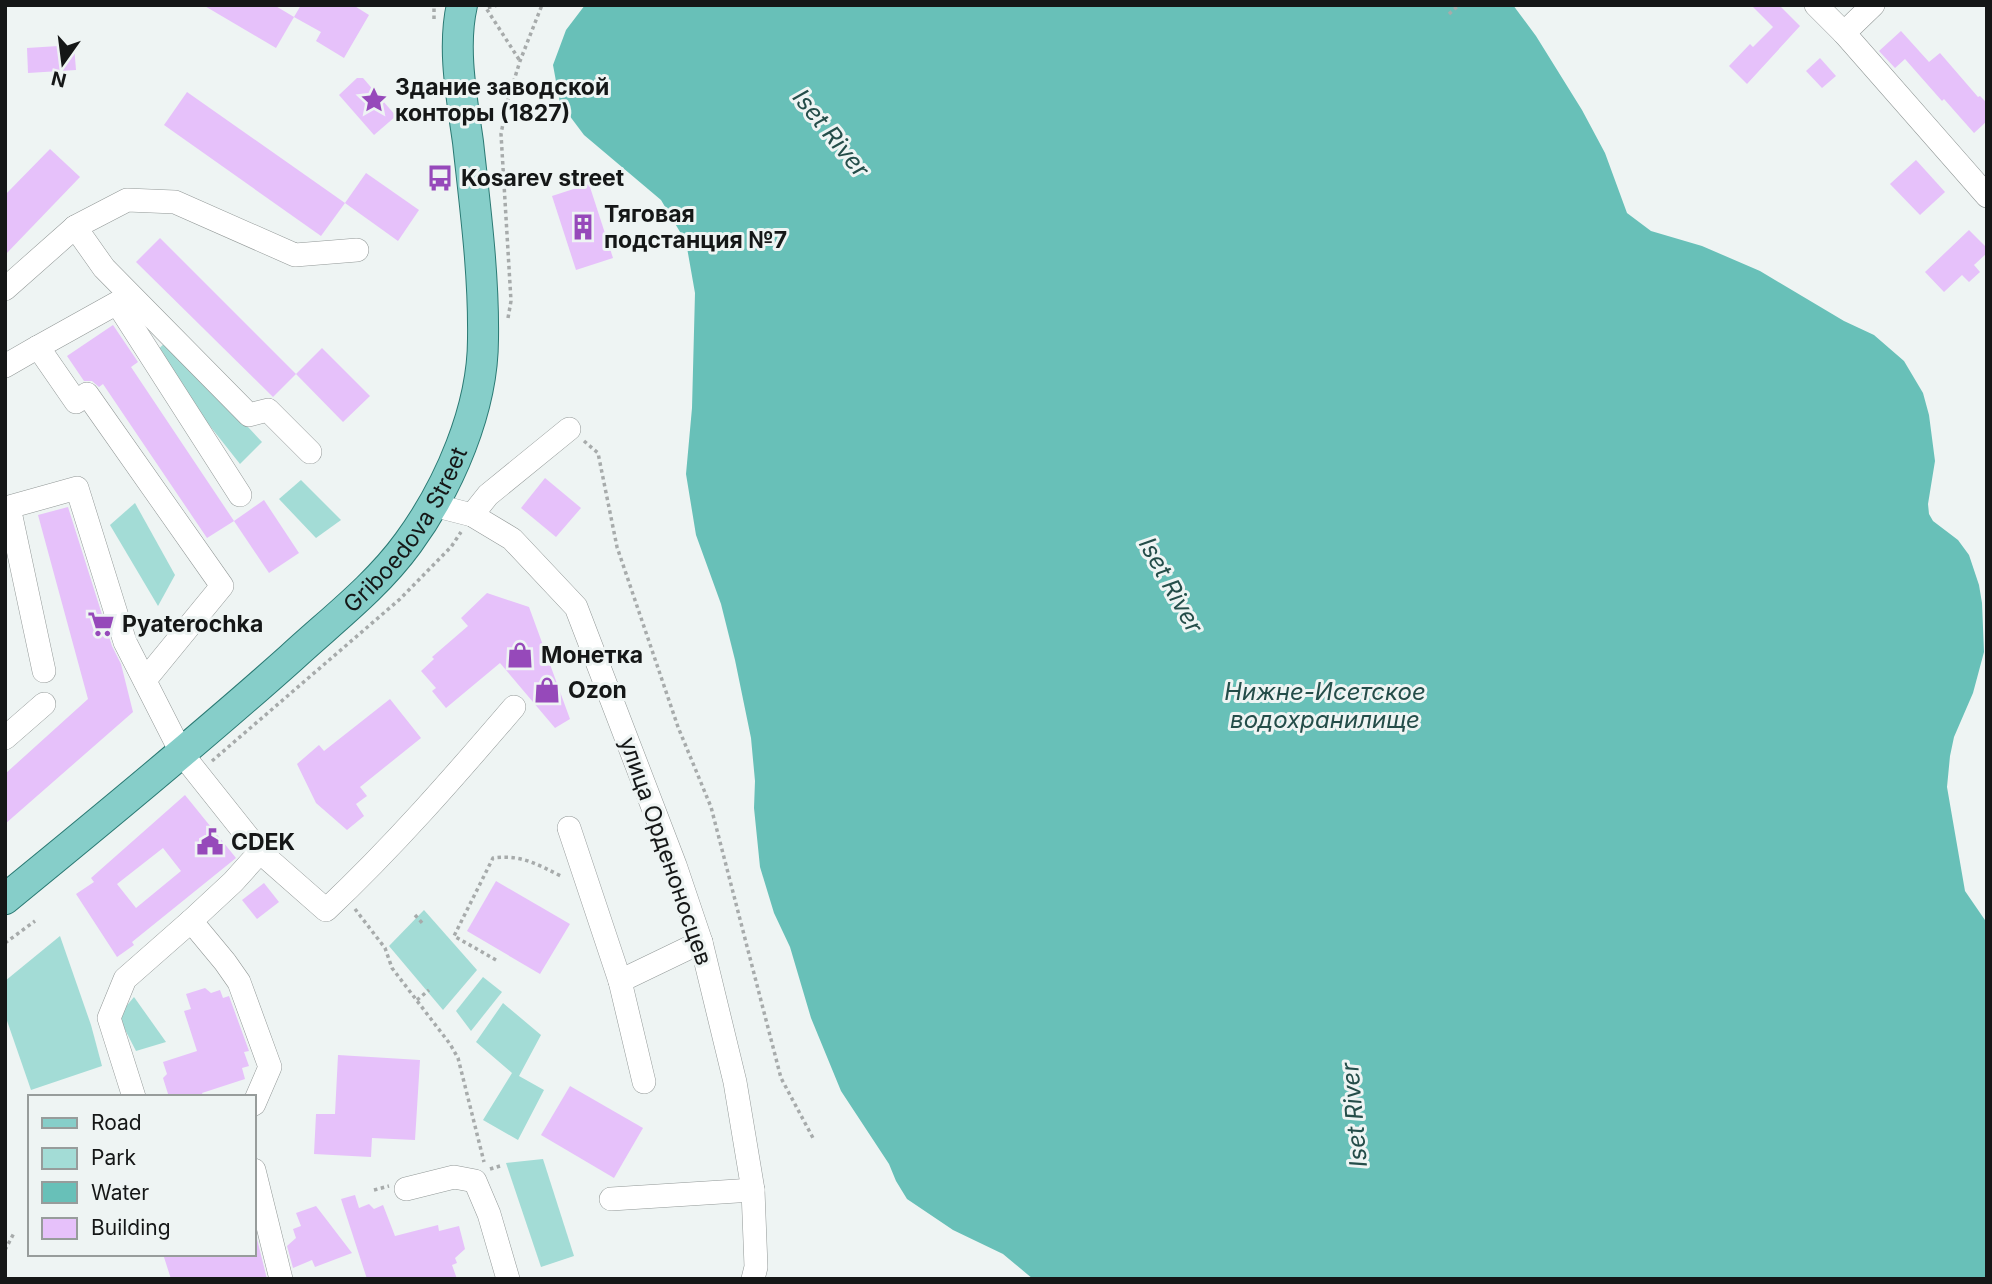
<svg xmlns="http://www.w3.org/2000/svg" width="1992" height="1284" viewBox="0 0 1992 1284" font-family="Inter,sans-serif">
<style>
.green{fill:#a3dcd6}
.water{fill:#68c0b8}
.building{fill:#e6c1fa;fill-rule:evenodd}
.lines{fill:none;stroke-linecap:round;stroke-linejoin:round}
.minor-casing{stroke:#929897;stroke-width:24}
.major-casing{stroke:#2a7973;stroke-width:32}
.path{stroke:#a7abab;stroke-width:3.5;stroke-dasharray:3.5 3.5;stroke-linecap:butt}
.minor{stroke:#fff;stroke-width:23}
.major{stroke:#86cec9;stroke-width:30}
.labels{text-anchor:middle;dominant-baseline:central;stroke-width:6;stroke-linejoin:round;paint-order:stroke}
.poi-label{font-size:23px;font-weight:bold;fill:#151717;stroke:#eef4f3;text-anchor:start}
.street-label{font-size:23px;fill:#151717;stroke:#eef4f3}
.water-label{font-size:24px;font-style:italic;fill:#244d49;stroke:#eef4f3}
</style>
<rect width="100%" height="100%" fill="#eef4f3"/>
<!-- green -->
<g class="green">
<polygon points="167,341 262,442 240,464 153,354"/>
<polygon points="301,480 341,520 316,538 279,499"/>
<polygon points="135,503 175,575 158,606 110,525"/>
<polygon points="424,910 477,970 443,1010 389,946"/>
<polygon points="60,936 91,1025 102,1066 31,1090 5,1015 5,981"/>
<polygon points="483,977 502,992 471,1031 456,1011"/>
<polygon points="134,997 166,1042 136,1051 118,1016"/>
<polygon points="503,1003 541,1035 519,1076 544,1090 518,1140 483,1120 512,1073 476,1042"/>
<polygon points="543,1159 574,1256 541,1267 506,1163"/>
</g>
<!-- water -->
<polygon class="water" points="585,5 1513,5 1536,36 1582,110 1605,153 1627,213 1651,231 1702,246 1760,271 1844,321 1874,335 1904,361 1923,393 1929,415 1935,461 1928,504 1929,514 1933,521 1958,540 1969,555 1979,585 1982,603 1984,652 1973,693 1954,737 1950,756 1947,787 1965,891 1987,923 1987,1279 1033,1279 1003,1254 953,1230 907,1199 896,1181 889,1164 841,1091 811,1018 790,947 774,913 760,867 754,808 755,781 751,738 735,660 721,604 696,535 686,474 692,408 695,293 686,242 661,200 584,135 560,103 553,65 566,30"/>
<!-- building -->
<g class="building">
<polygon points="203,5 274,5 294,17 276,48"/>
<polygon points="301,5 353,5 369,15 344,58 316,41 321,32 294,17"/>
<polygon points="1751,5 1779,5 1800,26 1747,84 1729,66 1750,44 1753,47 1773,27"/>
<polygon points="1901,31 1929,62 1940,53 1978,97 1980,96 1987,103 1987,121 1974,133 1944,99 1942,101 1905,59 1895,68 1879,51"/>
<polygon points="74,45 76,70 28,73 27,48"/>
<polygon points="1820,58 1836,76 1822,88 1806,71"/>
<polygon points="357,78 363,78 396,116 374,135 339,95"/>
<polygon points="187,92 345,203 321,236 164,125"/>
<polygon points="50,149 80,177 5,255 5,195"/>
<polygon points="1916,160 1945,192 1920,215 1890,184"/>
<polygon points="366,173 419,210 398,241 345,203"/>
<polygon points="589,184 613,258 576,270 552,196"/>
<polygon points="1969,230 1987,248 1987,253 1974,265 1980,272 1969,282 1962,275 1944,292 1925,272"/>
<polygon points="160,238 296,374 273,397 136,262"/>
<polygon points="113,325 138,362 131,367 234,521 207,538 103,384 99,387 92,381 84,381 67,356"/>
<polygon points="322,348 370,396 343,422 296,374"/>
<polygon points="545,478 581,508 556,537 521,508"/>
<polygon points="264,500 299,553 269,573 234,521"/>
<polygon points="68,507 112,646 121,664 133,712 5,824 5,774 88,699 38,515"/>
<polygon points="487,593 529,607 570,719 555,728 500,663 446,708 432,691 436,688 421,671 434,659 432,657 468,626 461,618"/>
<polygon points="390,699 421,738 360,787 367,796 356,804 364,816 347,830 316,803 297,764 319,745 324,751"/>
<path d="M 185,795 L 236,858 L 132,942 L 134,945 L 117,957 L 76,894 L 94,882 L 91,878 ZM 163,848 L 181,871 L 136,908 L 117,884 Z"/>
<polygon points="496,881 570,924 540,974 467,931"/>
<polygon points="264,883 279,902 257,919 242,900"/>
<polygon points="205,988 211,993 220,990 223,998 229,996 249,1051 244,1052 249,1066 242,1068 245,1079 202,1093 204,1097 169,1097 163,1078 167,1074 163,1062 197,1051 184,1011 191,1009 186,994"/>
<polygon points="338,1055 420,1060 415,1140 372,1138 371,1157 314,1154 316,1114 335,1114"/>
<polygon points="570,1086 643,1128 614,1178 541,1135"/>
<polygon points="355,1195 359,1208 369,1204 374,1209 383,1205 395,1236 438,1225 439,1231 459,1226 465,1249 455,1258 457,1263 452,1265 457,1279 367,1279 341,1199"/>
<polygon points="316,1206 352,1253 315,1267 312,1260 293,1268 287,1246 296,1238 293,1229 301,1226 296,1213"/>
<polygon points="254,1227 267,1279 171,1279 163,1254 254,1254"/>
</g>
<g class="lines">
<!-- minor casing -->
<g class="minor-casing">
<g id="minor">
<polyline points="1816,5 1844,33 1987,196"/>
<polyline points="1844,33 1873,5"/>
<polyline points="75,227 127,200 175,202 295,255 357,250"/>
<polyline points="5,289 75,227 104,268 249,415 268,410 310,452"/>
<polyline points="5,366 38,347"/>
<polyline points="433,505 472,515 512,539 576,607 675,865 701,942 735,1082 753,1190 756,1267 753,1279"/>
<polyline points="472,515 488,495 569,429"/>
<path d="M 44,671 L 9,507 L 77,488 L 125,642 L 182,754 L 260,852 L 326,910 C 394,846 454,777 514,707"/>
<polyline points="145,680 222,586 87,394 76,402 38,347 117,303 240,495"/>
<polyline points="5,738 44,704"/>
<polyline points="569,828 620,981"/>
<polyline points="644,1082 620,981 701,942"/>
<polyline points="134,1097 109,1018 125,979 191,921"/>
<polyline points="254,1104 270,1067 239,982 225,962 191,921 233,882 260,852"/>
<polyline points="254,1170 281,1279"/>
<polyline points="406,1189 454,1177 475,1181 489,1214 508,1279"/>
<polyline points="611,1199 753,1190"/>
</g>
</g>
<!-- major casing -->
<g class="major-casing">
<g id="major">
<path id="s1" d="M 5,899 C 102,820 198,741 291,658 C 331,621 376,587 408,543 C 449,487 483,409 483,339 C 484,273 475,207 468,142 C 462,99 452,48 462,5"/>
</g>
</g>
<!-- path -->
<g class="path">
<polyline points="498,5 486,8 520,61"/>
<polyline points="1449,14 1459,5"/>
<polyline points="434,19 434,5"/>
<polyline points="508,318 511,301 501,134 507,103 520,61 542,5"/>
<polyline points="584,441 598,453 617,547 678,727 711,807 781,1078 813,1138"/>
<polyline points="212,761 400,599 451,547 461,532"/>
<polyline points="355,909 385,948 392,968 450,1044 458,1058 484,1162"/>
<polyline points="415,915 424,925"/>
<polyline points="5,943 35,921"/>
<path d="M 496,960 L 454,936 L 493,858 C 522,854 538,865 563,877"/>
<polyline points="417,1000 429,990"/>
<polyline points="490,1169 500,1166"/>
<polyline points="374,1190 389,1186"/>
<polyline points="5,1250 14,1233"/>
</g>
<!-- minor -->
<use href="#minor" class="minor"/>
<!-- major -->
<use href="#major" class="major"/>
</g>
<!-- icons -->
<defs>
<g id="sight-bare" transform="scale(2.1)"><path d="M0-6L1.8-2.2L6-1.7L2.9 1.2L3.7 5.4L0 3.3L-3.7 5.4L-2.9 1.2L-6-1.7L-1.8-2.2Z" fill="#9649ba" stroke="#eef4f3" stroke-width="2.5" paint-order="stroke"/></g>
<g id="bus-bare" transform="scale(2.1)"><path d="M-5-6H5V4H4V6H2V4H-2V6H-4V4H-5ZM-3.5-4V0h7V-4ZM-3.5 1.2v1.5H-2V1.2ZM2 1.2v1.5H3.5V1.2Z" fill="#9649ba" stroke="#eef4f3" stroke-width="2.5" paint-order="stroke"/></g>
<g id="building-bare" transform="scale(2.1)"><path d="M-4-6H4V6H1V3H-1V6H-4ZM-2.5-4.3h1.7v1.8h-1.7ZM.8-4.3h1.7v1.8H.8ZM-2.5-1h1.7V.8h-1.7ZM.8-1h1.7V.8H.8Z" fill="#9649ba" stroke="#eef4f3" stroke-width="2.5" paint-order="stroke"/></g>
<g id="supermarket-bare" transform="scale(2.1)"><path d="M-6-5.5h2.5l.6 2H6L4.5 2H-2.5L-4.4-4H-6ZM-1.5 3.2a1.3 1.3 0 1 0 .1 0ZM3 3.2a1.3 1.3 0 1 0 .1 0Z" fill="#9649ba" stroke="#eef4f3" stroke-width="2.5" paint-order="stroke"/></g>
<g id="shop-bare" transform="scale(2.1)"><path d="M-5-2.5h2.3a2.7 3.5 0 0 1 5.4 0H5L5.5 6h-11ZM-1.5-2.5h3a1.5 2.3 0 0 0-3 0Z" fill="#9649ba" stroke="#eef4f3" stroke-width="2.5" paint-order="stroke"/></g>
<g id="civic-bare" transform="scale(2.1)"><path d="M-.6-6.5H3V-4.5H.6V-3L4-1V1h2V6H-6V1h2V-1L-.6-3ZM-1.2 2.5V6h2.4V2.5Z" fill="#9649ba" stroke="#eef4f3" stroke-width="2.5" paint-order="stroke"/></g>
</defs>
<g fill-rule="evenodd">
<use href="#sight-bare" x="374" y="100"/>
<use href="#bus-bare" x="440" y="178"/>
<use href="#building-bare" x="583" y="227"/>
<use href="#supermarket-bare" x="101" y="624"/>
<use href="#shop-bare" x="520" y="655"/>
<use href="#shop-bare" x="547" y="690"/>
<use href="#civic-bare" x="210" y="842"/>
</g>
<g class="labels">
<!-- poi labels -->
<g class="poi-label">
<text x="395" y="87">Здание заводской<tspan x="395" dy="26">конторы (1827)</tspan></text>
<text x="461" y="178">Kosarev street</text>
<text x="604" y="214">Тяговая<tspan x="604" dy="26">подстанция №7</tspan></text>
<text x="122" y="624">Pyaterochka</text>
<text x="541" y="655">Монетка</text>
<text x="568" y="690">Ozon</text>
<text x="231" y="842">CDEK</text>
</g>
<!-- street labels -->
<g class="street-label">
<text stroke="none"><textPath href="#s1" startOffset="548">Griboedova Street</textPath></text>
<text transform="translate(666 851) rotate(71)">улица Орденоносцев</text>
</g>
<!-- water labels -->
<g class="water-label">
<text transform="translate(831 133) rotate(51)">Iset River</text>
<text transform="translate(1171 585) rotate(61)">Iset River</text>
<text x="1325" y="691">Нижне-Исетское<tspan x="1325" dy="28">водохранилище</tspan></text>
<text transform="translate(1354 1115) rotate(-95)">Iset River</text>
</g>
</g>
<!-- border -->
<rect width="1992" height="1284" fill="none" stroke="#151717" stroke-width="14"/>
<!-- legend -->
<rect x="28" y="1095" width="228" height="161" fill="#eef4f3" stroke="#979c9b" stroke-width="2"/>
<rect x="42" y="1118" width="35" height="10" fill="#86cec9" stroke="#979c9b" stroke-width="2"/>
<text x="91" y="1130" font-size="21" fill="#151717">Road</text>
<rect x="42" y="1148" width="35" height="21" fill="#a3dcd6" stroke="#979c9b" stroke-width="2"/>
<text x="91" y="1165" font-size="21" fill="#151717">Park</text>
<rect x="42" y="1182" width="35" height="21" fill="#68c0b8" stroke="#979c9b" stroke-width="2"/>
<text x="91" y="1200" font-size="21" fill="#151717">Water</text>
<rect x="42" y="1218" width="35" height="21" fill="#e6c1fa" stroke="#979c9b" stroke-width="2"/>
<text x="91" y="1235" font-size="21" fill="#151717">Building</text>
<!-- north arrow -->
<g transform="translate(63 63) rotate(194)" stroke="#eef4f3" stroke-width="5" paint-order="stroke">
<path d="M0-5L12 26L0 18L-12 26Z" fill="#151717"/>
<text y="-10" font-size="19" font-weight="bold" text-anchor="middle" fill="#151717">N</text>
</g>
</svg>
